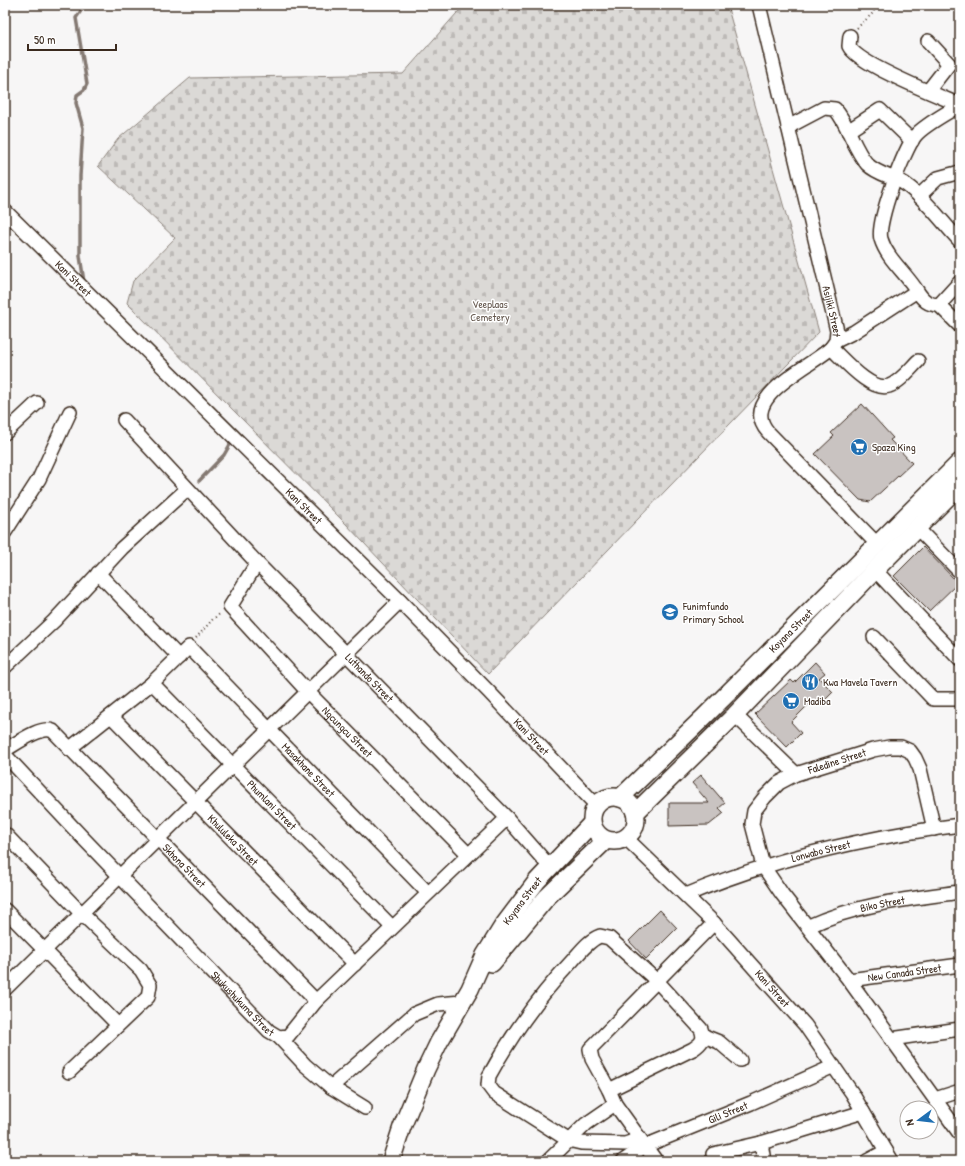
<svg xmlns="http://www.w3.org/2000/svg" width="965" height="1166" viewBox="0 0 965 1166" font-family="'Patrick Hand',sans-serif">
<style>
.cemetery{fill:url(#cemetery-stones);stroke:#8b827a}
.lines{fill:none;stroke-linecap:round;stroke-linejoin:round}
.stream{stroke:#847972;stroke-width:3.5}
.building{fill:#c9c3c1;stroke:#3b2a1e}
.minor-casing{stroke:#3b2a1e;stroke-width:16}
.major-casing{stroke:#3b2a1e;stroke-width:20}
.path{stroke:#3b2a1e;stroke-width:2;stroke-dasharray:1 3;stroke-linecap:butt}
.minor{stroke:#fff;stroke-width:13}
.major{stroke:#fff;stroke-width:17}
.labels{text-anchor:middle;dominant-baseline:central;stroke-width:3;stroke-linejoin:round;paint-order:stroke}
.street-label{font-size:11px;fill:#3b2a1e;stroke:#fff}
.park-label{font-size:11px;fill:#63564c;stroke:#fff}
.poi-label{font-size:11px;fill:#3b2a1e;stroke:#fff;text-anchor:start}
</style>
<defs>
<pattern id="cemetery-stones" width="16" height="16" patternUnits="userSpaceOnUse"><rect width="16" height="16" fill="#dbd9d6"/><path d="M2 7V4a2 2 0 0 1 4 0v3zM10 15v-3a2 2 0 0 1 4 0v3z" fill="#bdbab7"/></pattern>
</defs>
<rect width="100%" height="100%" fill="#f7f6f6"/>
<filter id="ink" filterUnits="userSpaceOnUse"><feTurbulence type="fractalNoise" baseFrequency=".025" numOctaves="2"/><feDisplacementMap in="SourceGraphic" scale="8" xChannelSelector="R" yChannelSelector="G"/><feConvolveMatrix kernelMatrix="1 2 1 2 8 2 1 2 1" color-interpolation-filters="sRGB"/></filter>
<g filter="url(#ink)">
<!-- cemetery -->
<polygon class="cemetery" points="464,5 727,5 819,332 488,674 346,524 127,303 133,281 175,238 98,166 118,139 190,78 403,74"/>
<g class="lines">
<!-- stream -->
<g class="stream">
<polyline points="84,282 80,256 80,176 83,128 76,103 77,95 84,90 87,84 76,18 85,5"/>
<polyline points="199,481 224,455 232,441"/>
</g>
</g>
<!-- building -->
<g class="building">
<polygon points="862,404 893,438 890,440 912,463 870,502 860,500 815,454 834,436 831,433"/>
<polygon points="923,547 958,583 929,611 894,576"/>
<polygon points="815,662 825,673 819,678 833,692 822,703 816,705 812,701 791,722 801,733 787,747 755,714 791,680 794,683"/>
<polygon points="701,775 725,803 719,808 724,813 709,825 669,826 669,803 709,803 692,783"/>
<polygon points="660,910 677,928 646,959 629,941"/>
</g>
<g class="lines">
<!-- minor casing -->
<g class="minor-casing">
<g id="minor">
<path id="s1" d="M 759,5 L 837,331 L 836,341 L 831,348 C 810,367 738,398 768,432 L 878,545"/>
<path d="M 850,36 L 849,46 C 857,64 939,96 960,105"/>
<polyline points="928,91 949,64 928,41"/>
<path d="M 788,127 L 824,108 L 835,109 C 849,125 853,148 867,164 C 878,175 893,176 905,184 C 926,199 942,222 960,241"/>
<polyline points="848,131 880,110 912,141"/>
<polyline points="919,196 938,178 960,172"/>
<path id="s2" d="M 5,211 L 400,601 L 489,692 L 597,806"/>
<path d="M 917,291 C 906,273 887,259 881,239 C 876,223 904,150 915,136 C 924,125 947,113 960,105"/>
<polyline points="939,305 960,326"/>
<path d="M 836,341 L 854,332 L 917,291 C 923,300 928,305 939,305 L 960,282"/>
<path d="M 831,348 C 844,360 871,392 889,386 C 900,382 910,369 918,361"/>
<path id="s3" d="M 124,420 L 257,563 L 507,818 L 550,867"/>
<polyline points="5,433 37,403"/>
<polyline points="917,528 960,572"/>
<polyline points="5,532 39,479 70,412"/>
<path id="s4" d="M 257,563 L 230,607 L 307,691 L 468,854"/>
<polyline points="875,570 960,660"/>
<polyline points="98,573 179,657"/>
<polyline points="874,637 933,699 960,699"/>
<polyline points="5,667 54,621 122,548 187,489"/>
<path id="s5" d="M 152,683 L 392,927"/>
<polyline points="735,715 796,774"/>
<path id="s6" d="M 111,716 L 355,964"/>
<path id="s7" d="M 69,749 L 152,683 L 189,647 L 428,893"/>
<path id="s8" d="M 5,750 C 16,744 41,725 53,731 L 316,1001"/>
<path id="s9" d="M 5,755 L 81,836 L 269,1031 L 279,1037 L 288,1036 L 316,1001 L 507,818"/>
<polyline points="934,829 920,769 915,758 910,751 901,747 889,747 873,750 796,774 779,783 765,797 754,811 752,824 763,866 782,894 849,980 960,1134"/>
<polyline points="5,834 81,913 141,970 150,985 148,997 69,1072"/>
<path id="s10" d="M 626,838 L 714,923 L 805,1025 L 852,1093 L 892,1161"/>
<path id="s11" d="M 686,895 C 774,858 866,837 960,825"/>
<polyline points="5,910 118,1025"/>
<path id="s12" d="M 809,926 C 857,904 908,899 960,892"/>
<path id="s13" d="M 849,980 L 960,965"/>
<polyline points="5,989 400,601"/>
<polyline points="704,1036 719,1042 740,1060"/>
<polyline points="279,1037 305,1065 331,1087 365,1108"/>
<polyline points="891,1039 960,1029"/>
<polyline points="331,1087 414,1014 438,1004 462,1002"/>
<path d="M 609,1090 L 693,1049 C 702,1043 705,1039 701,1029 L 657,981 L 609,938 L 600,936 C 589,940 581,951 573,960 C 538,997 513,1032 489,1076 L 488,1085 L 494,1093 L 568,1140 L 581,1143 L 625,1144 L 631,1142 L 638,1137"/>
<polyline points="935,1099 960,1091"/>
<polyline points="713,1154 761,1143"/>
<polyline points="548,1161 586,1124 615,1104"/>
<path id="s14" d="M 623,1161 L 645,1146 L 751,1103 L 834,1066"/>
<polyline points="656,1161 615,1104 609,1090 592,1059 590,1049 714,923"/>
<polyline points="764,1161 761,1143 863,1112"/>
<polyline points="867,1161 886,1151"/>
</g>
</g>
<!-- major casing -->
<g class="major-casing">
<g id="major">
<circle cx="614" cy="819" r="22"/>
<path id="s15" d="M 620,798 L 704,717 L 960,462"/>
<polyline points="635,813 735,715 875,570 960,485"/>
<polyline points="492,963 547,897 606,840"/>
<path id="s16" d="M 391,1161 L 402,1127 L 426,1069 L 439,1042 L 470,989 L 485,955 L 503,926 L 537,881 L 592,823"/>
</g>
</g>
<!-- path -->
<g class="path">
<polyline points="857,28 873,13 876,5"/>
<polyline points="196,638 213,619 221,613"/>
</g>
<!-- minor -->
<use href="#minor" class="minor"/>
<!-- major -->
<use href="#major" class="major"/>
</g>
</g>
<!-- icons -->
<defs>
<g id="supermarket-disc" transform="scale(0.9)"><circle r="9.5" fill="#1f6fb2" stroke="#fff"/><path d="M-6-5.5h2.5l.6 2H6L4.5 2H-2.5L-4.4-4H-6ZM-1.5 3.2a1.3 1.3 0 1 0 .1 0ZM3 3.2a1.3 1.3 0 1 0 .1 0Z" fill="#fff"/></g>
<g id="school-disc" transform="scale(0.9)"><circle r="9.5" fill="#1f6fb2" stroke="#fff"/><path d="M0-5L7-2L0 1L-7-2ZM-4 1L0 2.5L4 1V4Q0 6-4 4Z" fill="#fff"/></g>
<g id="restaurant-disc" transform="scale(0.9)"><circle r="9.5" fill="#1f6fb2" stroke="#fff"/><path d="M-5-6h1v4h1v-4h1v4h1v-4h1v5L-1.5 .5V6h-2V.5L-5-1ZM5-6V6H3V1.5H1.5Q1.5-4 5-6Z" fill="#fff"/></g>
</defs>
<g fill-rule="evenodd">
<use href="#supermarket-disc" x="859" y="447"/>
<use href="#school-disc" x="670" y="612"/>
<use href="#restaurant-disc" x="810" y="682"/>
<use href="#supermarket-disc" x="791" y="701"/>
</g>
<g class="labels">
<!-- street labels -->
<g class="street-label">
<text stroke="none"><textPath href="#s2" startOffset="96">Kani Street</textPath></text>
<text stroke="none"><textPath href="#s1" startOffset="315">Asijiki Street</textPath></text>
<text stroke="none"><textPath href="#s2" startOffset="420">Kani Street</textPath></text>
<text stroke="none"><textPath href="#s15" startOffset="239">Koyana Street</textPath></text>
<text stroke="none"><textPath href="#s3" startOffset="356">Luthando Street</textPath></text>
<text stroke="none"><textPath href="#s4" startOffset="223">Ngcungcu Street</textPath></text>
<text stroke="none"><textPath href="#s2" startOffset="744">Kani Street</textPath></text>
<text transform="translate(837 761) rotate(-18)">Faledine Street</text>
<text stroke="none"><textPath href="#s7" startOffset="329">Masakhane Street</textPath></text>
<text stroke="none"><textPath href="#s5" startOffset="171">Phumlani Street</textPath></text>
<text stroke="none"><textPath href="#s6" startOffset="174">Khululeka Street</textPath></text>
<text stroke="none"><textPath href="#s11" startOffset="142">Lonwabo Street</textPath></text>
<text stroke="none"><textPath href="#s8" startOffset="241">Skhona Street</textPath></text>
<text stroke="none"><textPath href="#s16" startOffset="293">Koyana Street</textPath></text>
<text stroke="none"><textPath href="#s12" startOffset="77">Biko Street</textPath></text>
<text stroke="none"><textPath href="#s13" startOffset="56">New Canada Street</textPath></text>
<text stroke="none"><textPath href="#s10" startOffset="210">Kani Street</textPath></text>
<text stroke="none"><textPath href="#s9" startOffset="344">Shukushukuma Street</textPath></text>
<text stroke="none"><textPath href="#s14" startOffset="116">Gili Street</textPath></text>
</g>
<!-- park labels -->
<g class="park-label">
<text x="490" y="304">Veeplaas<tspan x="490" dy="13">Cemetery</tspan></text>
</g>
<!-- poi labels -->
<g class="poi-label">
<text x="872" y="447">Spaza King</text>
<text x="683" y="606">Funimfundo<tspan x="683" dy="13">Primary School</tspan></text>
<text x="823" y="682">Kwa Mavela Tavern</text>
<text x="804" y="701">Madiba</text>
</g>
</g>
<!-- margin -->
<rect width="965" height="1166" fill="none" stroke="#fff" stroke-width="20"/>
<rect x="10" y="10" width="945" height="1146" fill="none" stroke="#3b2a1e" stroke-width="1.5" filter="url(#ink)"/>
<!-- north arrow -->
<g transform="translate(919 1120) rotate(255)"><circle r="19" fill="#ffffff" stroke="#b1aaa5"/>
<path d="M0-3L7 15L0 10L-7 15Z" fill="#1f6fb2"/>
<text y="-6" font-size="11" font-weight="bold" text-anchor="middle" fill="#3b2a1e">N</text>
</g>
<!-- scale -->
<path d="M28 44v6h88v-6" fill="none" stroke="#3b2a1e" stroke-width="2"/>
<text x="34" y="44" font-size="12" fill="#3b2a1e" stroke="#ffffff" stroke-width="3" paint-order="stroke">50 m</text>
</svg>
